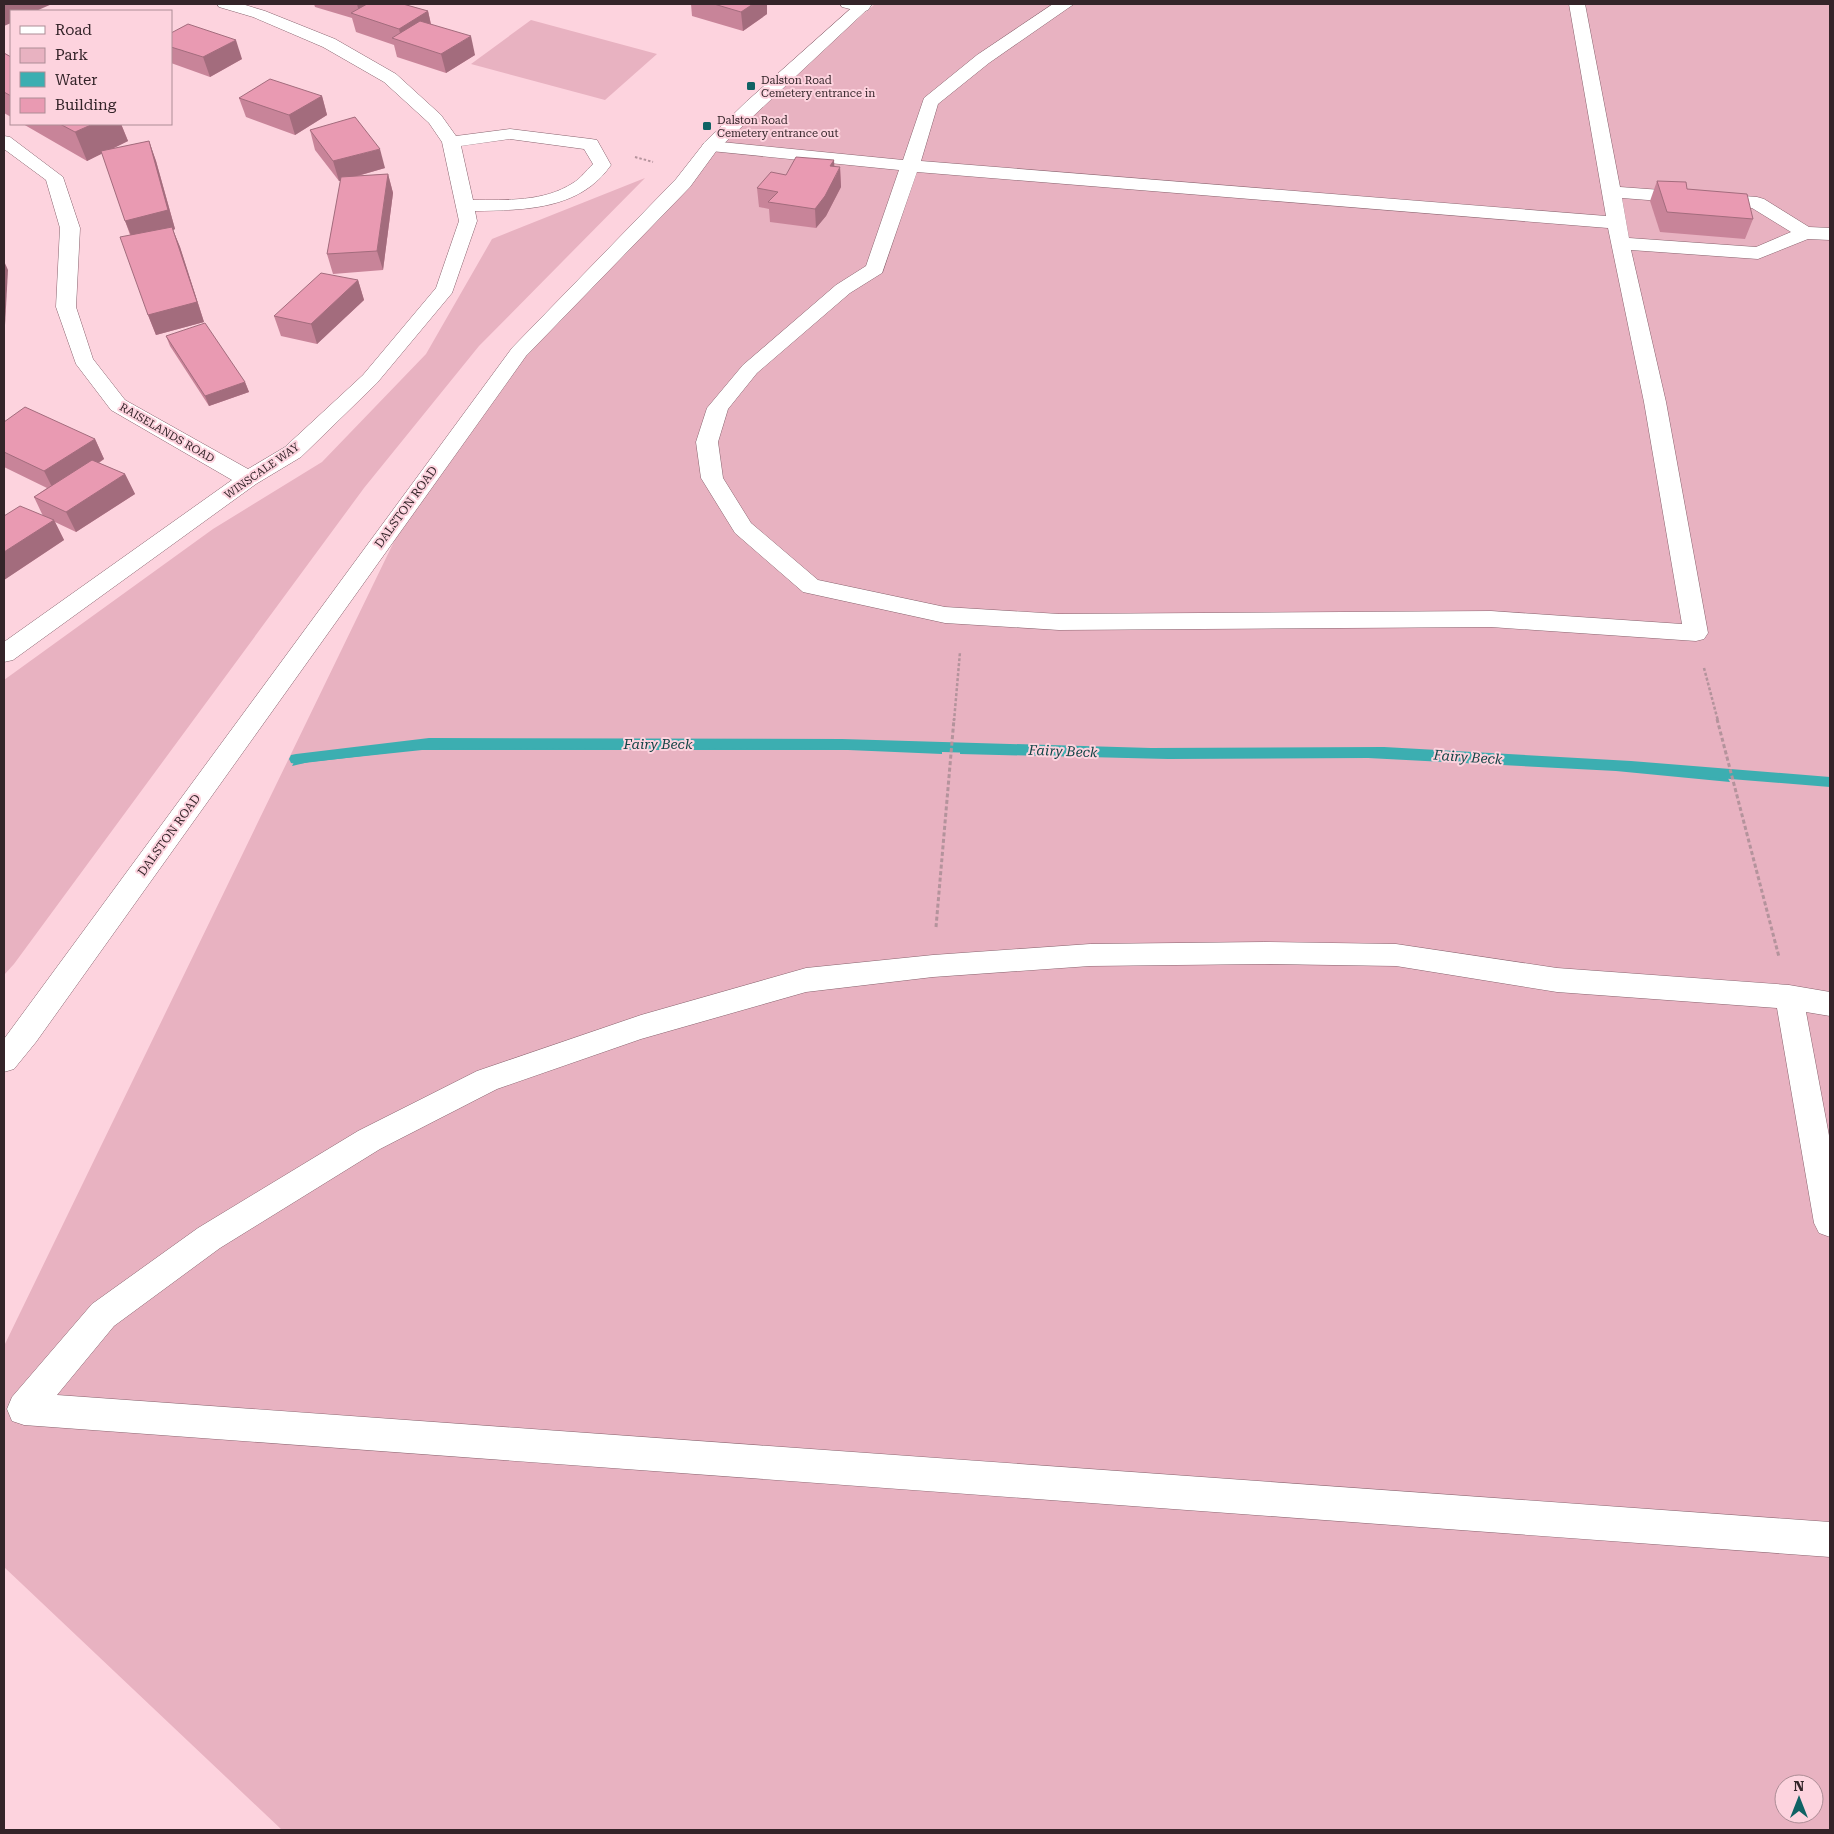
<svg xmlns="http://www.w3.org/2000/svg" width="1834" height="1834" viewBox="0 0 1834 1834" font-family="'Roboto Serif',serif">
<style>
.green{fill:#e8b2c1;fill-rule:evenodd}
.water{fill:#3caeb1}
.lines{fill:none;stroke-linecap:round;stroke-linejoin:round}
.stream{fill:#3caeb1;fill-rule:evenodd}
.service-casing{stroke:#88636e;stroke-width:1}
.minor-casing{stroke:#88636e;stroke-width:1}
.secondary-casing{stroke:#88636e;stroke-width:1}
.path-far2{stroke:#b4939c;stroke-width:2;stroke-dasharray:2.5 2;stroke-linecap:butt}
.path-far1{stroke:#b4939c;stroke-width:2.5;stroke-dasharray:3 2;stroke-linecap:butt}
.path{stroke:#b4939c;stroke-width:3;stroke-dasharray:4 2.5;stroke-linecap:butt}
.service{fill:#fff;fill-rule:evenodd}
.minor{fill:#fff;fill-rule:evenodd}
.secondary{fill:#fff;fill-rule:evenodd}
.wall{fill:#c88499}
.shaded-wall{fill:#a36c7d}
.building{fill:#e99ab2;stroke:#a36c7d}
.poi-dot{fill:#106264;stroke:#fdd3de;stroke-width:2}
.labels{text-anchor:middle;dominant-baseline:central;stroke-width:4;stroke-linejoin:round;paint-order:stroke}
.far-poi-label{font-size:11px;fill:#342429;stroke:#fdd3de;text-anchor:start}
.far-street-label{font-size:11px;fill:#342429;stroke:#fdd3de}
.street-label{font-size:12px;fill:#342429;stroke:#fdd3de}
.water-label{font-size:14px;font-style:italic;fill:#124446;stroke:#fdd3de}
</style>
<rect width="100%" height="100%" fill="#fdd3de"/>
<!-- green -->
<g class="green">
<path d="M 875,4 L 1830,4 L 1830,1830 L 282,1830 L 4,1567 L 4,1346 L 419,490 L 519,352 L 755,108 ZM 1784,1784 L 1814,1784 L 1814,1814 L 1784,1814 Z"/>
<polygon points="531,20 657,54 605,100 471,64"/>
<polygon points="645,178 479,346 364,488 14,964 4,975 4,680 213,529 322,462 426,354 492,239"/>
</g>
<!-- water -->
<g class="water">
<polygon points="429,743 842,744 942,747 942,754 848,750 422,750 309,762 292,766 296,759 307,757"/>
<polygon points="960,748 1151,753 1384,752 1725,773 1730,782 1616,771 1368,758 1168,759 960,754"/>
</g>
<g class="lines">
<!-- stream -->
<polygon class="stream" points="429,738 842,739 1151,748 1384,747 1631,761 1830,777 1830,787 1631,771 1384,757 1151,758 842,749 429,748 296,764 291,763 289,759 291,755 296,754"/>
<!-- service casing -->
<g class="service-casing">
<g id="service">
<path d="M 1053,4 L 1074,4 L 989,63 L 938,104 L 921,161 L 1606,216 L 1569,4 L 1585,4 L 1620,187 L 1757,197 L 1764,199 L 1809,227 L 1830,228 L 1830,240 L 1808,239 L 1758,259 L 1631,250 L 1666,402 L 1708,633 L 1704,639 L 1696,641 L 1491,627 L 1059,630 L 945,623 L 803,592 L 735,533 L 701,478 L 696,442 L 707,408 L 743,365 L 836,285 L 866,266 L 899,170 L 711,151 L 705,150 L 702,146 L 705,142 L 711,141 L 903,160 L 924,98 L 977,55 ZM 917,172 L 1608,228 L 1644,402 L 1682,624 L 1491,611 L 1059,614 L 945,607 L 818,580 L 751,523 L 723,478 L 718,442 L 728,409 L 757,373 L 850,293 L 882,273 ZM 1622,198 L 1752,208 L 1791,232 L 1756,247 L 1629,238 Z"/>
<polygon points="1264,942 1396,944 1557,968 1789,985 1830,992 1830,1016 1806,1012 1830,1141 1830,1237 1819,1233 1814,1223 1777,1008 1557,992 1396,966 1264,964 1090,966 933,977 806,992 641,1039 497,1089 380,1149 220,1248 114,1326 57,1395 1830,1522 1830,1557 24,1425 12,1421 7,1409 12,1397 92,1304 198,1228 358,1131 477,1071 641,1015 806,968 933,955 1090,944"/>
</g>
</g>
<!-- minor casing -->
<g class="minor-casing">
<g id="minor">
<path d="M 217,4 L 242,4 L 265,11 L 335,39 L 396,74 L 441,115 L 456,136 L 510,129 L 591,139 L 597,140 L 611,165 C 580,210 525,210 475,211 L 477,221 L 452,293 L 377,383 L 301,457 L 256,484 L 13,660 L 4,662 L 4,642 L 232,480 L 111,410 L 76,364 L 56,307 L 60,228 L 46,180 L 4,149 L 4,136 L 10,137 L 63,177 L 80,228 L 76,307 L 93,359 L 125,400 L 248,469 L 285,447 L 363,375 L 436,288 L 459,221 L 442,142 L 429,123 L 384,82 L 323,47 L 253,17 L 219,7 ZM 510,139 L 584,149 L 593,164 C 586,171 580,179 573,183 C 544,202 506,200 473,200 L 461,146 Z"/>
<polygon points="840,4 868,4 870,7 868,10 862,12 842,7"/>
</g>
</g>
<!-- secondary casing -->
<g class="secondary-casing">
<polygon id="secondary" points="856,4 873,4 717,150 690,187 526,356 36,1042 14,1069 4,1072 4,1039 512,348 676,179 705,142 746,102"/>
</g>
<!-- path-far2 -->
<polyline class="path-far2" points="635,157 653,162"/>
<!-- path-far1 -->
<g class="path-far1">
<polyline points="1704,668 1718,721"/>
<polyline points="954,721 960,652"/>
</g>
<!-- path -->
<g class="path">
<polyline points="1717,719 1779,957"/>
<polyline points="936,927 954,719"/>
</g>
<!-- service -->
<use href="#service" class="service"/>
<!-- minor -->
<use href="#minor" class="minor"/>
<!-- secondary -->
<use href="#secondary" class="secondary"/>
</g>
<!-- wall -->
<g class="wall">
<polygon points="314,4 403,4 428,11 431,24 475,55 446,73 397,57 394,45 356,32 352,18 315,7"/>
<polygon points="691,4 767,4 767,14 743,31 692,16"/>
<polygon points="171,33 242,59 210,77 171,63"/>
<polygon points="4,53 11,57 11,117 4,113"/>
<polygon points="322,96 327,115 295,135 246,117 239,98"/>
<polygon points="23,124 121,124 128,141 112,149 149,141 156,161 175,229 173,230 180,247 204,322 156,335 148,315 130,235 102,153 87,161"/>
<polygon points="310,130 385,168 358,176 388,174 393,193 383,270 333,274 327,254 341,180 339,181 315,150"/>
<polygon points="834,160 834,167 840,167 841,187 826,216 816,228 770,222 769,209 759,207 757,188 786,175"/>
<polygon points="1657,181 1687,189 1753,219 1745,239 1660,232 1650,201"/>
<polygon points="358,280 364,300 317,344 281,336 274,316"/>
<polygon points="166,336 245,382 249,392 209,406 170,346"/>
<polygon points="4,422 95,439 104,459 99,463 125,474 135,494 76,532 55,522 64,540 4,580 4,516 43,516 34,497 47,488 4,467"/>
</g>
<!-- shaded-wall -->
<g class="shaded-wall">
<polygon points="4,4 52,4 36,11 11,11 11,23 4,26"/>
<polygon points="357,4 390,4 360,16"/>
<polygon points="753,4 767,4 767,14 743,31 741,12"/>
<polygon points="428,11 432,30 402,41 399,29"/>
<polygon points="471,36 475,55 446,73 441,54"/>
<polygon points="236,40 242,59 210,77 203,57"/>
<polygon points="322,96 327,115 295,135 289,115"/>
<polygon points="93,124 121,124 128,141 87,161 75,132"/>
<polygon points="149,141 156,161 175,229 173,230 180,247 204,322 156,335 148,315 133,240 125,221"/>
<polygon points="380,149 385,168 339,181 333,161"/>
<polygon points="834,160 835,178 840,167 841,187 826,216 816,228 815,209 830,166"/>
<polygon points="388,174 393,193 383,270 377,251"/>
<polygon points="4,261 8,270 4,344"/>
<polygon points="358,280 364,300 317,344 311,324"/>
<polygon points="245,382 249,392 209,406 205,396"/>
<polygon points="95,439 104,459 54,491 44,471"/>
<polygon points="125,474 135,494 76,532 66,512"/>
<polygon points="54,520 64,540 4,580 4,552"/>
</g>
<!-- building -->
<g class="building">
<polygon points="367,4 403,4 428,11 399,29 351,13"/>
<polygon points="714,4 753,4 741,12"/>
<polygon points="420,21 471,36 441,54 392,38"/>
<polygon points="188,24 236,40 203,57 171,47 171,33"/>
<polygon points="4,53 11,57 11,96 4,92"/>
<polygon points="270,79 322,96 289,115 239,98"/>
<polygon points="355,117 380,149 333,161 310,130"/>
<polygon points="60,124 93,124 75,132"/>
<polygon points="149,141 168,210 125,221 101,151"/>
<polygon points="796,157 834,160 830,166 840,167 825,196 815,209 768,202 778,192 757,188 771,172 786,175"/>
<polygon points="388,174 377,251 327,254 341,177"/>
<polygon points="1657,181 1686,182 1687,189 1747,194 1753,219 1667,212"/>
<polygon points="172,227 197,302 148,315 120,237"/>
<polygon points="321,273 358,280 311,324 274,316"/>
<polygon points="205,323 245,382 205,396 166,336"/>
<polygon points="25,407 95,439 44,471 4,452 4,422"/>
<polygon points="92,460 125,474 66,512 34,497"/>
<polygon points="20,506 54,520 4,552 4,516"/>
</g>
<!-- markers -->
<g class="poi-dot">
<rect x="746" y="81" width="10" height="10" rx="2.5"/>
<rect x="702" y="121" width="10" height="10" rx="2.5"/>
</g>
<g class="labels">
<!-- far-poi labels -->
<g class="far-poi-label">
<text x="761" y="80">Dalston Road<tspan x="761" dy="13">Cemetery entrance in</tspan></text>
<text x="717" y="120">Dalston Road<tspan x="717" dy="13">Cemetery entrance out</tspan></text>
</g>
<!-- far-street labels -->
<g class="far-street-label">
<text transform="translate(167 433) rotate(30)">RAISELANDS ROAD</text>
<text transform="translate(262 471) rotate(-35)">WINSCALE WAY</text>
</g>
<!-- street labels -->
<g class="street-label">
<text transform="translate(406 507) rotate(-54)">DALSTON ROAD</text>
<text transform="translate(169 835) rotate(-54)">DALSTON ROAD</text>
</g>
<!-- water labels -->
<g class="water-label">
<text x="658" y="744">Fairy Beck</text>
<text transform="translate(1063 751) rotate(2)">Fairy Beck</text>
<text transform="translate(1468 757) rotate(4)">Fairy Beck</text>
</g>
</g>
<!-- border -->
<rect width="1834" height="1834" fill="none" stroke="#342429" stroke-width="10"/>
<!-- legend -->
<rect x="10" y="10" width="162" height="115" fill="#fdd3de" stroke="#ad8d96"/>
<rect x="20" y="26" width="25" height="8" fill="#ffffff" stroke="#ad8d96"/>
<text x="55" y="35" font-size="15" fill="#342429">Road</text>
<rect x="20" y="48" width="25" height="15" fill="#e8b2c1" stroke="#ad8d96"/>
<text x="55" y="60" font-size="15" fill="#342429">Park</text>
<rect x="20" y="72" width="25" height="15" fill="#3caeb1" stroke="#ad8d96"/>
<text x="55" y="85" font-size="15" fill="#342429">Water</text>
<rect x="20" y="98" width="25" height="15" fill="#e99ab2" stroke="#ad8d96"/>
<text x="55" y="110" font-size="15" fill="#342429">Building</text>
<!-- north arrow -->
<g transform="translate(1799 1799)"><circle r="24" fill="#fdd3de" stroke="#ad8d96"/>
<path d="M0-4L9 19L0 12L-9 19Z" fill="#106264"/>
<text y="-8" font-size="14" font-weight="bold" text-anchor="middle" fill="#342429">N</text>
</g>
</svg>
